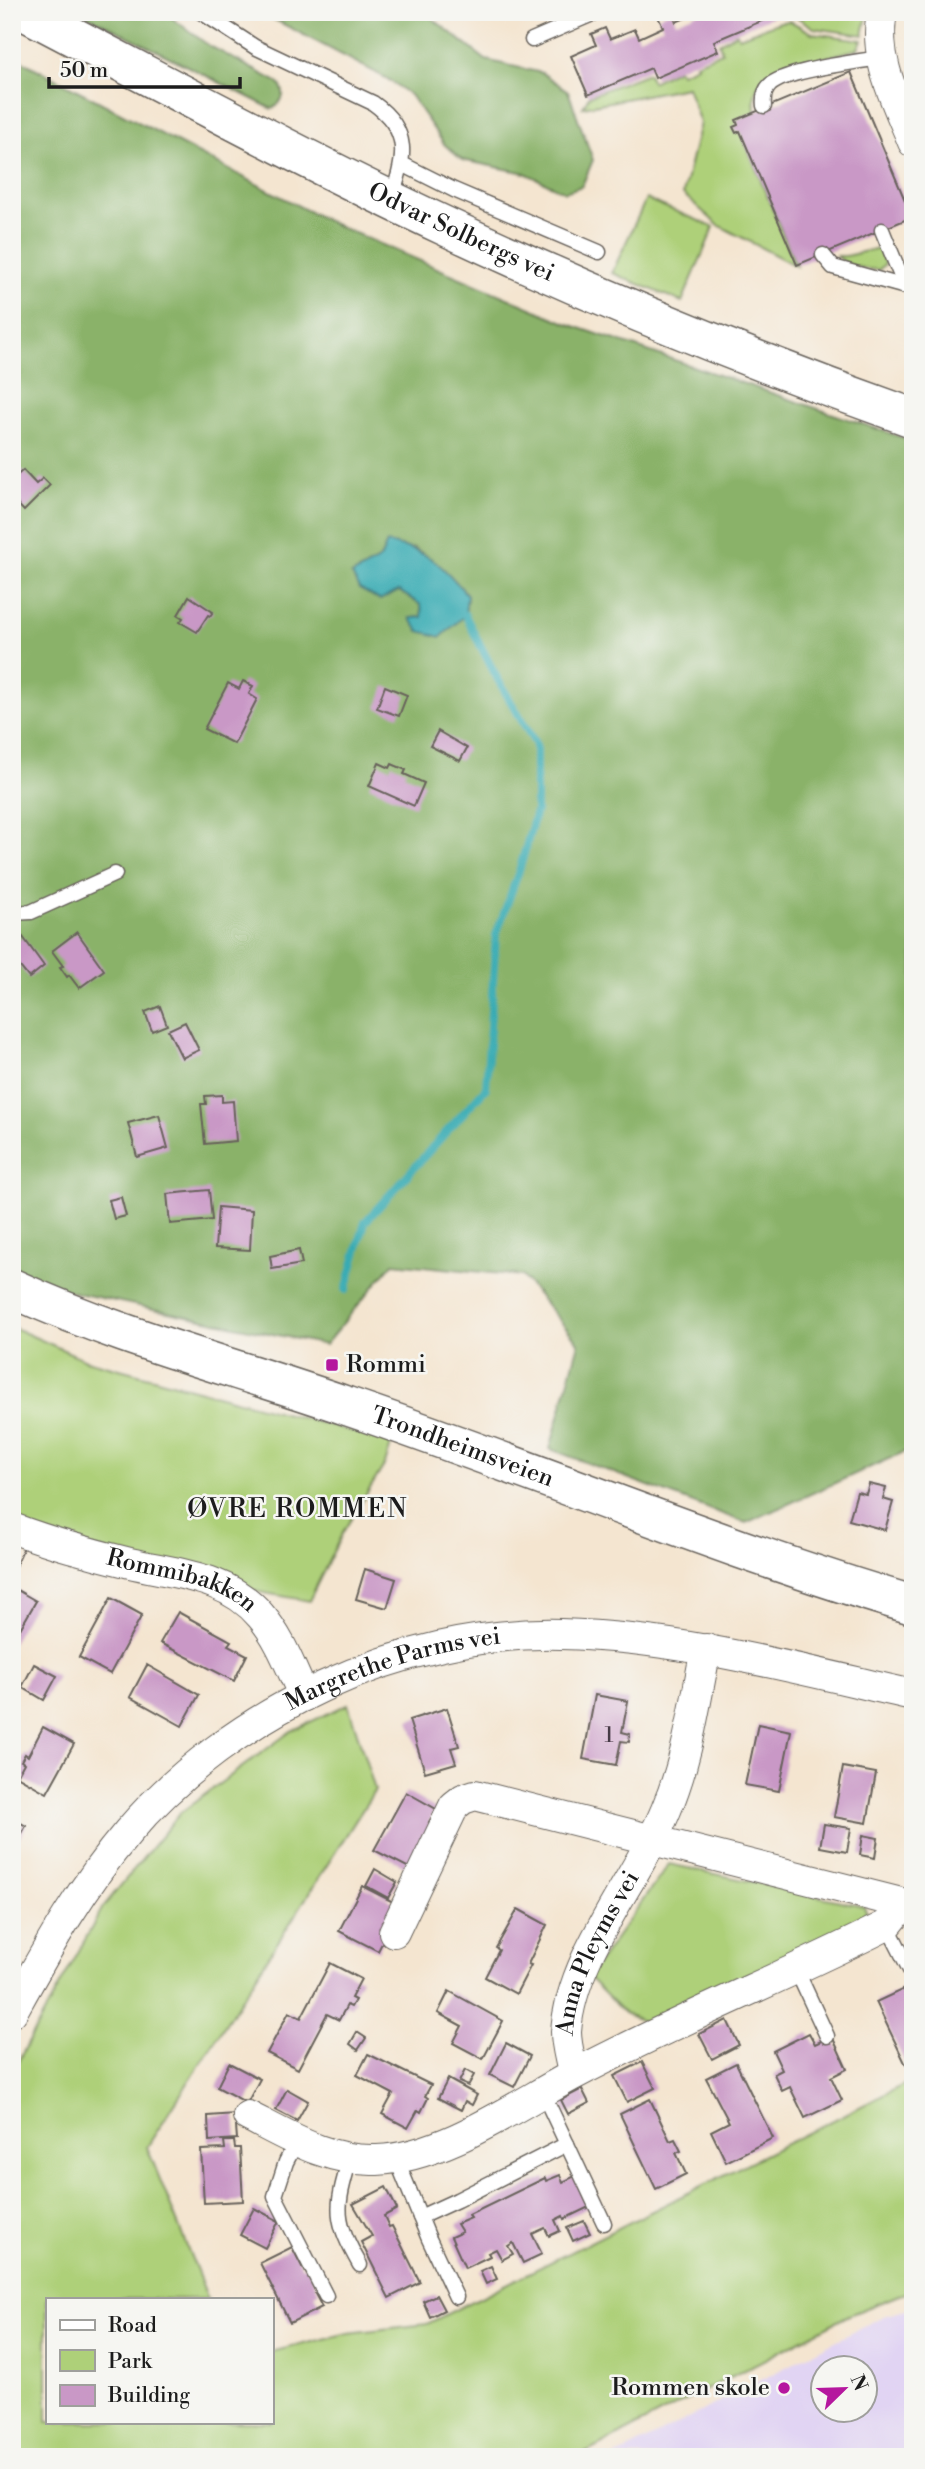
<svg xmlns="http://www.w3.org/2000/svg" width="925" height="2469" viewBox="0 0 925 2469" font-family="'Libre Bodoni',serif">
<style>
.built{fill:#e1d4f3;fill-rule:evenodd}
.green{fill:#aed079;stroke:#65764a;stroke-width:2}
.forest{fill:#8ab269;stroke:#536742;stroke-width:2;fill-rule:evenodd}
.water{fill:#39abb3;stroke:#2a6468;stroke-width:2}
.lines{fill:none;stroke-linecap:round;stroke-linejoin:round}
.stream{stroke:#39abb3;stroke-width:8}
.building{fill:#c998c6}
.lane-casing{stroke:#68625b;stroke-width:17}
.street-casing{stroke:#68625b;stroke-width:32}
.secondary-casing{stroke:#68625b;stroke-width:41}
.highway-casing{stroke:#68625b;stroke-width:41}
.lane{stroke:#fff;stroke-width:14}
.street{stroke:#fff;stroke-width:30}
.secondary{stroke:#fff;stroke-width:38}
.highway{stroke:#fff;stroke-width:38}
.poi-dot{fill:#b5179e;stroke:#f6f6f2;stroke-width:2.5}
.labels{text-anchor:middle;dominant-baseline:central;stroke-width:5;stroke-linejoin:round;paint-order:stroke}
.number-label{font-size:21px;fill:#473b46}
.street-label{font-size:24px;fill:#1c1c1c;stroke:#f6f6f2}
.poi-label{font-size:24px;fill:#1c1c1c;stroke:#f6f6f2;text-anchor:start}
.neighbourhood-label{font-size:26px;letter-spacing:2px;fill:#1c1c1c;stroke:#f6f6f2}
</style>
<rect width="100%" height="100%" fill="#f6f6f2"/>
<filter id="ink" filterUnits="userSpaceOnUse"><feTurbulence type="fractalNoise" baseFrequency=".0143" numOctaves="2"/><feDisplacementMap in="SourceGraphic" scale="14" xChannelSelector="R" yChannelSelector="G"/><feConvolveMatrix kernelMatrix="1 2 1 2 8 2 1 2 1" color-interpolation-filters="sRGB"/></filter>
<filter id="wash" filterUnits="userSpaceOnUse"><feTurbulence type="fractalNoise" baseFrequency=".00686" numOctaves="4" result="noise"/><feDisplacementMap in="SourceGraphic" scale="28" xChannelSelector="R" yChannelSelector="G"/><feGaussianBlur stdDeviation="1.57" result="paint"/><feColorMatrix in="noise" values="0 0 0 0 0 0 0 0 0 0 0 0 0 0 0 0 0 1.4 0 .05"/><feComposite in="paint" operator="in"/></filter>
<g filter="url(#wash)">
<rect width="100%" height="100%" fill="#f4e5d0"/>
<!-- built -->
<path class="built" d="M 913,2308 L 913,2457 L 614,2457 L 883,2316 ZM 824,2368 L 866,2368 L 866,2410 L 824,2410 Z"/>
<!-- green -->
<g class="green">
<polygon points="789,12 868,12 863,35 814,28"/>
<path d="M 790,21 L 812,33 L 862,40 L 858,49 L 778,70 C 752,82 753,95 756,120 L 739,127 L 796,266 L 718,225 L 683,194 L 700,123 L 687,87 L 583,107 L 589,96 L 648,73 L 652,82 L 678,69 L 681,73 L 697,66 L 696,63 L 722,52 L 719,43 L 737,33 L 739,37 L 780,22 Z"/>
<polygon points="646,199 714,227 682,302 612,273"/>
<path d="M 879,248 L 885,264 L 879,270 C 864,269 847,267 837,256 L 846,256 Z"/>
<polygon points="12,1327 86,1360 392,1442 385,1464 343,1532 309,1601 220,1585 12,1527"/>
<polygon points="348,1704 375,1790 147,2147 208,2299 47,2299 47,2422 271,2422 271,2352 348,2333 427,2324 913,2080 913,2291 899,2295 849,2315 578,2457 12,2457 12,2072 103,1907 180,1813 291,1731"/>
<polygon points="669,1864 864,1906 870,1921 648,2024 624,2013 588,1977"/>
</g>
<!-- forest -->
<g class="forest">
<path d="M 80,12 L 164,12 L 208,45 L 277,82 C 288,92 283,102 272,109 Z"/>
<polygon points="260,12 424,12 486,60 542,73 568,91 593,160 582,186 565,192 525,173 462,160 444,144 410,95 386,78"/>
<path d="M 12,56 L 331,223 L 571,325 L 913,441 L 913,1448 L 746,1523 L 550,1449 L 579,1343 L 522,1276 L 393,1263 L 325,1345 L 20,1281 L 12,1276 ZM 413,548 C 436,560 451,575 467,595 L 465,615 L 411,618 L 422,617 L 421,605 L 399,591 L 352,575 L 380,559 Z"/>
</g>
<!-- water -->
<path class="water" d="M 387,543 C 429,551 441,563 467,595 L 465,615 L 441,637 L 419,631 L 410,618 L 422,617 L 421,605 L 399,591 L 380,600 L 359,589 L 352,575 L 380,559 Z"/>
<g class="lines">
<!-- stream -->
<polyline class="stream" points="346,1290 365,1222 486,1088 496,935 520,868 536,811 536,745 497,678 465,615"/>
</g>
<g id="blocks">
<!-- building -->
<g class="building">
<polygon points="669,12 672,12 676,22 700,12 775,12 776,15 714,41 718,51 655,78 651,68 588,95 571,56 596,45 591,34 605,28 610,39 635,29 639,38 663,27 658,17"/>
<polygon points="851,72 912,217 797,265 740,131 736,133 733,127 738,125 736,120"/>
<polygon points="23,470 36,484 43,478 50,485 24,511 12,498 12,480"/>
<polygon points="189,596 213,612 210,616 208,615 197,632 180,622 183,618 178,615"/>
<polygon points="243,681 253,686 249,694 257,699 234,744 204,729 228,683 239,689"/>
<polygon points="385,686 407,695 399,716 377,708"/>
<polygon points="438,731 467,748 460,761 430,746"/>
<polygon points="379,763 390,768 392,764 406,770 404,774 424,783 414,806 369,786"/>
<polygon points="77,932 104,970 79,988 69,975 67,977 60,967 63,966 52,951"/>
<polygon points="23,937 44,966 29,978 12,957 12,945"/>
<polygon points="160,1006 167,1025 152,1031 145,1012"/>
<polygon points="185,1022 199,1050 182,1058 168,1030"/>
<polygon points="222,1095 222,1102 233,1101 236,1141 205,1144 201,1104 206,1104 205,1096"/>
<polygon points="159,1115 168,1148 137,1157 128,1123"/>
<polygon points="209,1190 212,1220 170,1224 167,1194"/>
<polygon points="121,1197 126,1216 114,1219 109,1200"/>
<polygon points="218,1207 252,1210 250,1250 215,1248"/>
<polygon points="299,1250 302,1264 272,1269 270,1256"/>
<polygon points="869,1484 886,1488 883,1499 893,1502 885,1530 849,1520 857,1492 866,1494"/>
<polygon points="12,1539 25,1545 12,1573"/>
<polygon points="365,1569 396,1579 387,1608 356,1599"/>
<polygon points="12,1587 36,1601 12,1643"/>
<polygon points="111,1598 142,1615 110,1674 79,1657"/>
<polygon points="178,1612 231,1641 228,1645 247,1655 234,1681 160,1643"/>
<polygon points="34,1664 57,1676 44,1700 22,1687"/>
<polygon points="147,1665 199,1695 182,1726 130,1697"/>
<polygon points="595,1695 628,1701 622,1732 630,1734 629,1742 621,1741 616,1765 583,1759"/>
<polygon points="447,1708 459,1746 451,1748 456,1763 425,1772 409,1720"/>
<polygon points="758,1724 791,1731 779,1791 745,1785"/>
<polygon points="43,1727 74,1744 47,1793 17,1776 24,1763 21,1761 25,1754 28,1756"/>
<polygon points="843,1767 876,1773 867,1823 834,1817"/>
<polygon points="406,1792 436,1809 429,1822 437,1825 413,1870 374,1850"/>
<polygon points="12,1818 26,1826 12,1851"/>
<polygon points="824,1824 851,1828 847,1852 820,1847"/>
<polygon points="863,1835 878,1838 875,1858 860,1855"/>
<polygon points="375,1869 397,1882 388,1898 366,1886"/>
<polygon points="362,1886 401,1906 378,1951 339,1931"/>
<polygon points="518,1909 547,1925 528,1964 531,1965 516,1994 485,1977 499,1950 496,1948"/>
<polygon points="330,1963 361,1979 351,1998 355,2000 351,2007 347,2005 339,2020 327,2014 298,2069 267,2053 289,2012 301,2018"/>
<polygon points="908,1987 913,1997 913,2062 906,2065 876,2002"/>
<polygon points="449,1991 503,2021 483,2059 453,2043 462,2026 438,2013"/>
<polygon points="727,2020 739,2045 712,2059 699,2034"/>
<polygon points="357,2032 366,2038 358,2050 350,2044"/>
<polygon points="809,2033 815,2044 832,2036 847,2069 831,2077 842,2100 805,2118 790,2087 782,2091 774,2074 782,2070 773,2051"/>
<polygon points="506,2043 530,2056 514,2087 490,2075"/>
<polygon points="368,2054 431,2085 425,2096 428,2098 421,2112 418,2110 408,2128 382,2114 393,2094 357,2075"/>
<polygon points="642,2062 655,2088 627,2102 614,2076"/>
<polygon points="229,2063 260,2079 247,2103 217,2087"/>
<polygon points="736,2063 773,2138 726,2162 711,2131 729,2122 706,2078"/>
<polygon points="465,2070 474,2075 468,2086 459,2082"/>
<polygon points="448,2079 477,2095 472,2105 465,2101 461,2110 438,2098"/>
<polygon points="287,2089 308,2101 297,2121 276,2110"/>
<polygon points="582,2089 589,2103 568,2114 561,2100"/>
<polygon points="650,2099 670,2141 675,2139 681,2151 676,2153 686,2174 656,2189 620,2114"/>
<polygon points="235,2114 237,2139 209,2141 208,2116"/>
<polygon points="224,2141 234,2141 235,2148 240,2148 243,2201 204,2203 201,2150 225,2149"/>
<polygon points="560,2175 563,2182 575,2176 589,2207 564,2219 563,2216 555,2220 560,2231 549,2236 545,2228 532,2234 542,2254 523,2263 513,2243 508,2246 513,2254 502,2260 496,2249 488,2253 490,2256 465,2268 451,2237 462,2232 457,2224 471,2218 469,2215 545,2178 546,2181"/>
<polygon points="386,2187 397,2209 384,2216 389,2227 392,2226 420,2282 389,2298 361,2242 372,2236 353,2204"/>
<polygon points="254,2208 279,2221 265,2248 240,2235"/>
<polygon points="584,2221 590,2233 573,2241 567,2228"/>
<polygon points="292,2247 302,2267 306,2265 319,2292 315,2294 322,2307 290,2323 260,2263"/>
<polygon points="491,2266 497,2279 486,2284 480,2271"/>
<polygon points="436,2295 444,2310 430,2317 423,2301"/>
</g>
</g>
</g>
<g filter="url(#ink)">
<use href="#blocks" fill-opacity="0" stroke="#68625b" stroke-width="2"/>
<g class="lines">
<!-- lane casing -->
<g class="lane-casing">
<g id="lane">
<path d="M 201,12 L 255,47 L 373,103 C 411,130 406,159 391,198"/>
<polyline points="532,40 597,12"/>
<path d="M 764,106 C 763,98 764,91 770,85 C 785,71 859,61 882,58"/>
<polyline points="402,164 454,190 599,252"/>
<polyline points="882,230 905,286"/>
<polyline points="823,255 833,267 913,289"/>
<polyline points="12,913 31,912 115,874"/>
<polyline points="887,1925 913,1976"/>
<polyline points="796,1969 827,2036"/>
<polyline points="543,2093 604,2223"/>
<polyline points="297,2141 286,2162 275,2196 326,2296"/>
<polyline points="396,2158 429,2239 456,2297"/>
<path d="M 350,2159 C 335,2209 334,2219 360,2265"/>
<polyline points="420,2217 457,2200 567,2144"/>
</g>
</g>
<!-- street casing -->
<g class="street-casing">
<g id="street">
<path d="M 882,12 C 873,59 896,100 913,142"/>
<path id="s1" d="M 12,1528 C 51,1543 90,1553 130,1563 C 176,1574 228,1576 261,1616 C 281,1639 291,1669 304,1696"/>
<polyline points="394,1932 454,1806 463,1799 475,1795 913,1906"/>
<path id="s2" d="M 12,2012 C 47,1949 81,1887 128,1832 C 230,1712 402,1630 561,1634 C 680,1637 797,1669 913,1695"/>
<path id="s3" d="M 573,2074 C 571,2061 566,2046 566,2032 C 571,1955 637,1881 666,1810 C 688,1759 695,1703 706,1649"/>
<path d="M 248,2116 C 289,2137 329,2162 377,2160 C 443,2158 518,2104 575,2074 C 677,2020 784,1977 887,1925 L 896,1914 L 900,1903"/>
</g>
</g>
<!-- secondary casing -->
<g class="secondary-casing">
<g id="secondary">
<path id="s4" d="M 26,12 C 166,85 304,160 447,227 C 598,298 755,362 913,418"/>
</g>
</g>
<!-- highway casing -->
<g class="highway-casing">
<g id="highway">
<path id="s5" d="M 12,1288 C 120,1338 235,1367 347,1406 C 536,1470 721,1549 913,1605"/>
</g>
</g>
<!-- lane -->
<use href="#lane" class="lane"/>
<!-- street -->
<use href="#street" class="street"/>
<!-- secondary -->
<use href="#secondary" class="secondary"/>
<!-- highway -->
<use href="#highway" class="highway"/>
</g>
</g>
<!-- markers -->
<g class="poi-dot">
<rect x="325" y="1358" width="14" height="14" rx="3.5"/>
<circle cx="784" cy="2388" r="7"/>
</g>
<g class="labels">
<!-- number labels -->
<g class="number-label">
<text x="609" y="1736">1</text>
</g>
<!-- street labels -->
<g class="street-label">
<text stroke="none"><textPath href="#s4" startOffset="488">Odvar Solbergs vei</textPath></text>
<text stroke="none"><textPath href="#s5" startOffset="478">Trondheimsveien</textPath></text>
<text stroke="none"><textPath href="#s1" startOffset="178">Rommibakken</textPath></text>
<text stroke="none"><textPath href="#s2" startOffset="532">Margrethe Parms vei</textPath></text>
<text stroke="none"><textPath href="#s3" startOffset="128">Anna Pleyms vei</textPath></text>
</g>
<!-- poi labels -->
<g class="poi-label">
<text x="346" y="1365">Rommi</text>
<text x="770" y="2388" text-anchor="end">Rommen skole</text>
</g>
<!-- neighbourhood labels -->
<g class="neighbourhood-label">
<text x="298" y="1509">ØVRE ROMMEN</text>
</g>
</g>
<!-- margin -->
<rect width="925" height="2469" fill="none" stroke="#f6f6f2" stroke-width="42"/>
<!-- legend -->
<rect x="46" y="2298" width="228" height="126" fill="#f6f6f2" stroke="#9f9f9c" stroke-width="2"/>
<rect x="60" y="2320" width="35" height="10" fill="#ffffff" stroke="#9f9f9c" stroke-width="2"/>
<text x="108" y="2332" font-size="21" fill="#1c1c1c">Road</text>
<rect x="60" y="2350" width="35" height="21" fill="#aed079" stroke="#9f9f9c" stroke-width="2"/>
<text x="108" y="2368" font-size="21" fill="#1c1c1c">Park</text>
<rect x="60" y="2385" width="35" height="21" fill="#c998c6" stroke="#9f9f9c" stroke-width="2"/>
<text x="108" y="2402" font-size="21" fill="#1c1c1c">Building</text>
<!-- north arrow -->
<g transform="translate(844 2389) rotate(67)"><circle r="33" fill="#f6f6f2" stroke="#9f9f9c" stroke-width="2"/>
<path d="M0-5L12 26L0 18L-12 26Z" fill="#b5179e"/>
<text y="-10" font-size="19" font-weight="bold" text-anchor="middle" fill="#1c1c1c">N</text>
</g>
<!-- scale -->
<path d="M49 77v10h191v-10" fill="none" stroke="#1c1c1c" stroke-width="3.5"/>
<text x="60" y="77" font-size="21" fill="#1c1c1c" stroke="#f6f6f2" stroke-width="5" paint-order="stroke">50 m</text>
</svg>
